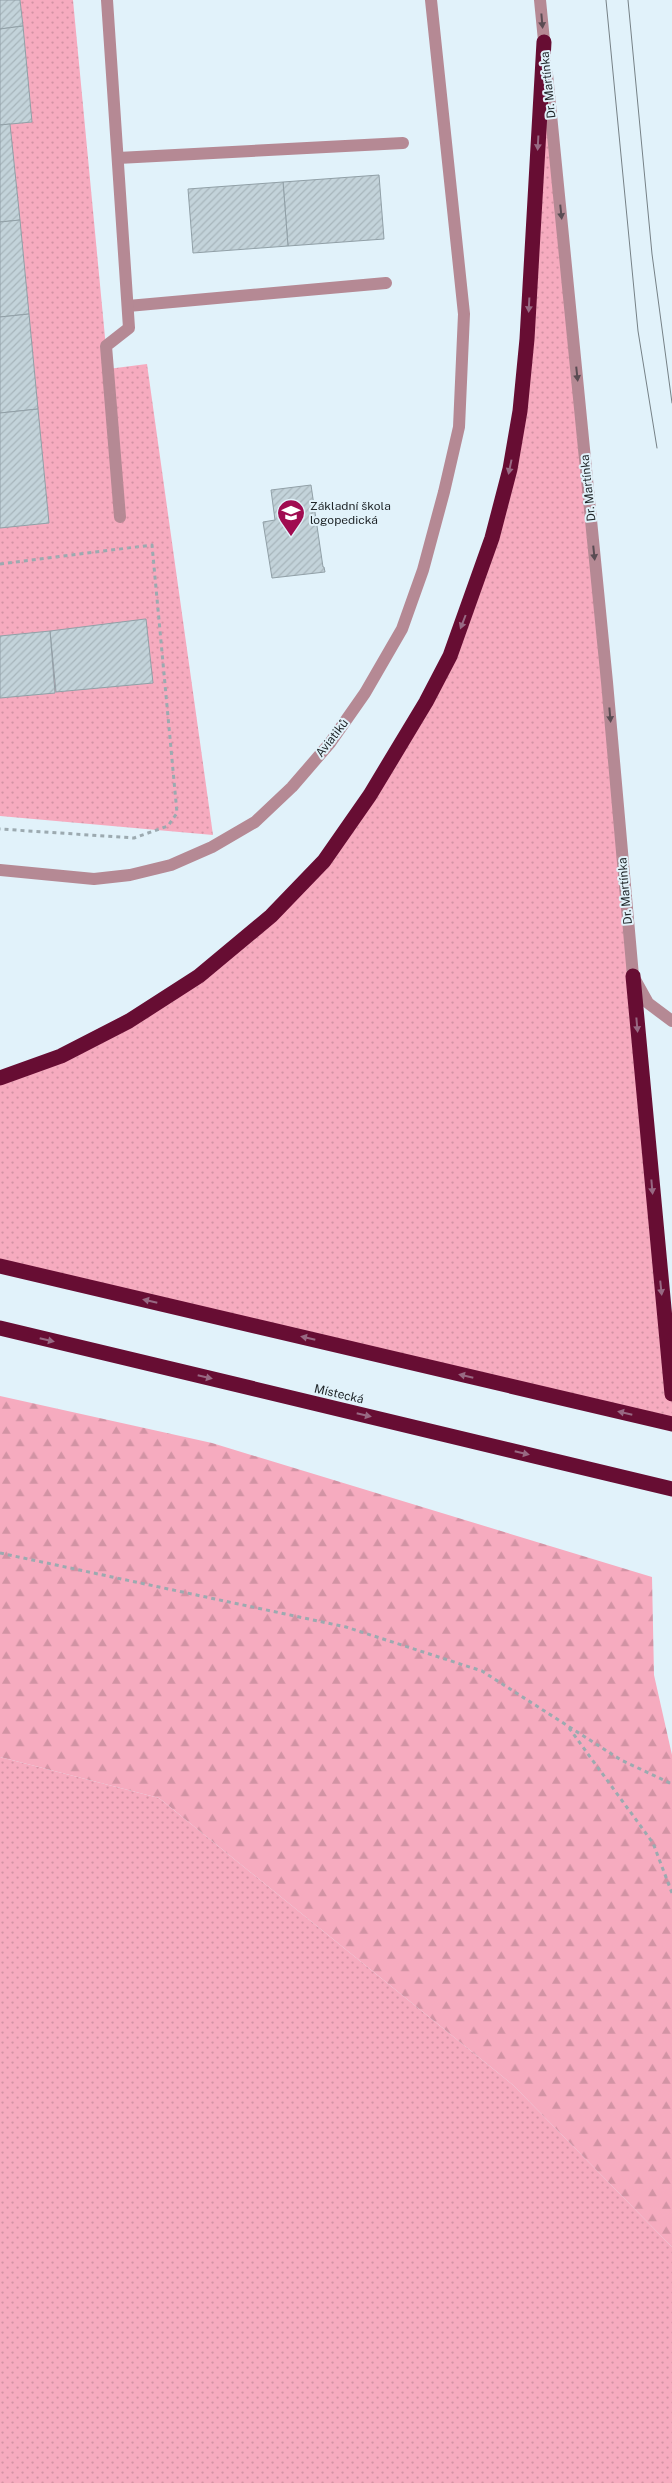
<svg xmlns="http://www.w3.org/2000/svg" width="672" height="2483" viewBox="0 0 672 2483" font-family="'Public Sans',sans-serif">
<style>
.grass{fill:url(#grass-dots)}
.forest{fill:url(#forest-firs)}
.building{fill:url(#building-hatch);stroke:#91a0a7}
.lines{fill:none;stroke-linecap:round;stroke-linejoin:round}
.path{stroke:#9caab0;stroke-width:3;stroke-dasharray:4 4;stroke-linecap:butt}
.lane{stroke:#b58994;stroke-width:12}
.street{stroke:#b58994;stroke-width:12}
.highway{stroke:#670d33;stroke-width:15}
.tram{stroke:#768186;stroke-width:1}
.oneway{fill:#5a4c53}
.oneway2{fill:#986983}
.labels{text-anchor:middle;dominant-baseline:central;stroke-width:4;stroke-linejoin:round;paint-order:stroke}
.street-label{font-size:12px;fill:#1e2427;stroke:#e1f2fa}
.poi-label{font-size:12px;fill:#1e2427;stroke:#e1f2fa;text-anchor:start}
</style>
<defs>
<pattern id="grass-dots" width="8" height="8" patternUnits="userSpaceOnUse" patternTransform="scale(1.25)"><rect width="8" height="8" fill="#f6abbf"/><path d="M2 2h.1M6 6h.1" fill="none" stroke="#d293a4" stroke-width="1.8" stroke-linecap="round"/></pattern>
<pattern id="forest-firs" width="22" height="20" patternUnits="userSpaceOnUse" patternTransform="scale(1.25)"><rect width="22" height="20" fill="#f6abbf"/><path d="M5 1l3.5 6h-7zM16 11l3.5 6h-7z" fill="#d293a4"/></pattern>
<pattern id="building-hatch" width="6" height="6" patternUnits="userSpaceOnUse" patternTransform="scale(1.25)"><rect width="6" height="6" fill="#c3d3da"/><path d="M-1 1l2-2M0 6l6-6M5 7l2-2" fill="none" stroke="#a7b5bb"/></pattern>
</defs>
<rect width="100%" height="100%" fill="#e1f2fa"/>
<!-- grass -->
<g class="grass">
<polygon points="0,0 73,0 108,369 147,364 213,835 0,816"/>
<polygon points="544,42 672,1394 672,1419 0,1263 0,1078 12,1074 199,976 324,861 426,702 510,469"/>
<polygon points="0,1757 159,1798 513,2085 672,2247 672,2483 0,2483"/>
</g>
<!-- forest -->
<polygon class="forest" points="0,1396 212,1443 652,1577 654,1675 672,1755 672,2247 513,2085 159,1798 0,1757"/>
<!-- building -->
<g class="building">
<polygon points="0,0 20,0 23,26 0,29"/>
<polygon points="23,26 32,122 0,125 0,29"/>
<polygon points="10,124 20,220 0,222 0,125"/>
<polygon points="379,175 384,239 288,246 283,182"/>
<polygon points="283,182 288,246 193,253 188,189"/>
<polygon points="20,220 29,314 0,317 0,222"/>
<polygon points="29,314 38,409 0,413 0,317"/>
<polygon points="38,409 49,523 0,528 0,413"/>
<polygon points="311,485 323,567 324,567 325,572 272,578 263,522 275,520 271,490"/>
<polygon points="145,619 146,619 153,683 56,692 50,631"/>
<polygon points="50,631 55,693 0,698 0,636"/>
</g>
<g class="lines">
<!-- path -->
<g class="path">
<polyline points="0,564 152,545 177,813 168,826 134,838 0,829"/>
<polyline points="0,1553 346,1627 482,1671 621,1760 672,1784"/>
<polyline points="569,1728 653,1843 672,1893"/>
</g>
<!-- lane -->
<g class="lane">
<polyline points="118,158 403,143"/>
<polyline points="128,306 386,283"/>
</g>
<!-- street -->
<g class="street">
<polyline points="107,0 129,328 106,346 120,517"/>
<polyline points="540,0 545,51"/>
<polyline points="547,74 607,682 633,976 648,1003 672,1021"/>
<polyline points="0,870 94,879 130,875 171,865 212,847 255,822 292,787 330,743 365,693 402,629 423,570 444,492 459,427 464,314 431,0"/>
</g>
<!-- highway -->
<g class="highway">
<polyline points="633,976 672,1394"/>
<polyline points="0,1078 61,1056 129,1021 199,976 271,916 324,861 370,795 426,702 450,656 492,538 510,469 520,411 527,339 544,42"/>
<polyline points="0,1266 672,1424"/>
<polyline points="0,1328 672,1489"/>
</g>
<!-- tram -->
<g class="tram">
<polyline points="606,0 638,331 657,448"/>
<polyline points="628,0 652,254 672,403"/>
</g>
</g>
<!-- one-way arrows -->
<defs><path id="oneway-solid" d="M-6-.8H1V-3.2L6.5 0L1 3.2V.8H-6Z" transform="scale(1.25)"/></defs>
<g class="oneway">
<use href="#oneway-solid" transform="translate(542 21) rotate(85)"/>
<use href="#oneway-solid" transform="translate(561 212) rotate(84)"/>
<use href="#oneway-solid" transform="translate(577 374) rotate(84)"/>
<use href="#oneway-solid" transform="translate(594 553) rotate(84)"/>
<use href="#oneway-solid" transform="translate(610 715) rotate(85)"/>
</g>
<g class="oneway2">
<use href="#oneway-solid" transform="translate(538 143) rotate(93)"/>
<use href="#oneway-solid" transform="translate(529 305) rotate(93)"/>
<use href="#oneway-solid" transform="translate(510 467) rotate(102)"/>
<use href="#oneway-solid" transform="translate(463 622) rotate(111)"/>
<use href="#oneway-solid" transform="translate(637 1025) rotate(85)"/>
<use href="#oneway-solid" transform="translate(652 1187) rotate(85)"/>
<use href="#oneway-solid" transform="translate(661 1288) rotate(84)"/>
<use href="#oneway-solid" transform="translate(150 1301) rotate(-167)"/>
<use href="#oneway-solid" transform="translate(308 1338) rotate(-167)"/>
<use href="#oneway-solid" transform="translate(47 1340) rotate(13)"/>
<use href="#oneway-solid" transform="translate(466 1376) rotate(-167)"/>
<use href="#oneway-solid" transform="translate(205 1377) rotate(13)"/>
<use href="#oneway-solid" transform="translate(625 1413) rotate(-167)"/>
<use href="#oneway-solid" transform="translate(364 1415) rotate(13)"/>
<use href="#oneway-solid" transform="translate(522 1453) rotate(13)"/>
</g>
<!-- icons -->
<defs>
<g id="school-pin" transform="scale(1.4375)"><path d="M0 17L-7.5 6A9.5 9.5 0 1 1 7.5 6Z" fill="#a00b50" stroke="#e1f2fa"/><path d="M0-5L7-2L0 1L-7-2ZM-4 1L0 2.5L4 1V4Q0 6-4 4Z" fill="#fff"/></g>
</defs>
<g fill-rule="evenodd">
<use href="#school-pin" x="291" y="513"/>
</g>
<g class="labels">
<!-- street labels -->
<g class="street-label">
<text transform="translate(548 85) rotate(-96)">Dr. Martínka</text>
<text transform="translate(588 488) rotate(-96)">Dr. Martínka</text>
<text transform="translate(332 738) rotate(-52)">Aviatiků</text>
<text transform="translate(625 891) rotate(-95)">Dr. Martínka</text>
<text transform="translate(339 1394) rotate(13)">Místecká</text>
</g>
<!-- poi labels -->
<g class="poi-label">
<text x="310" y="506">Základní škola<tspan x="310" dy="14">logopedická</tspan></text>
</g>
</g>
</svg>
